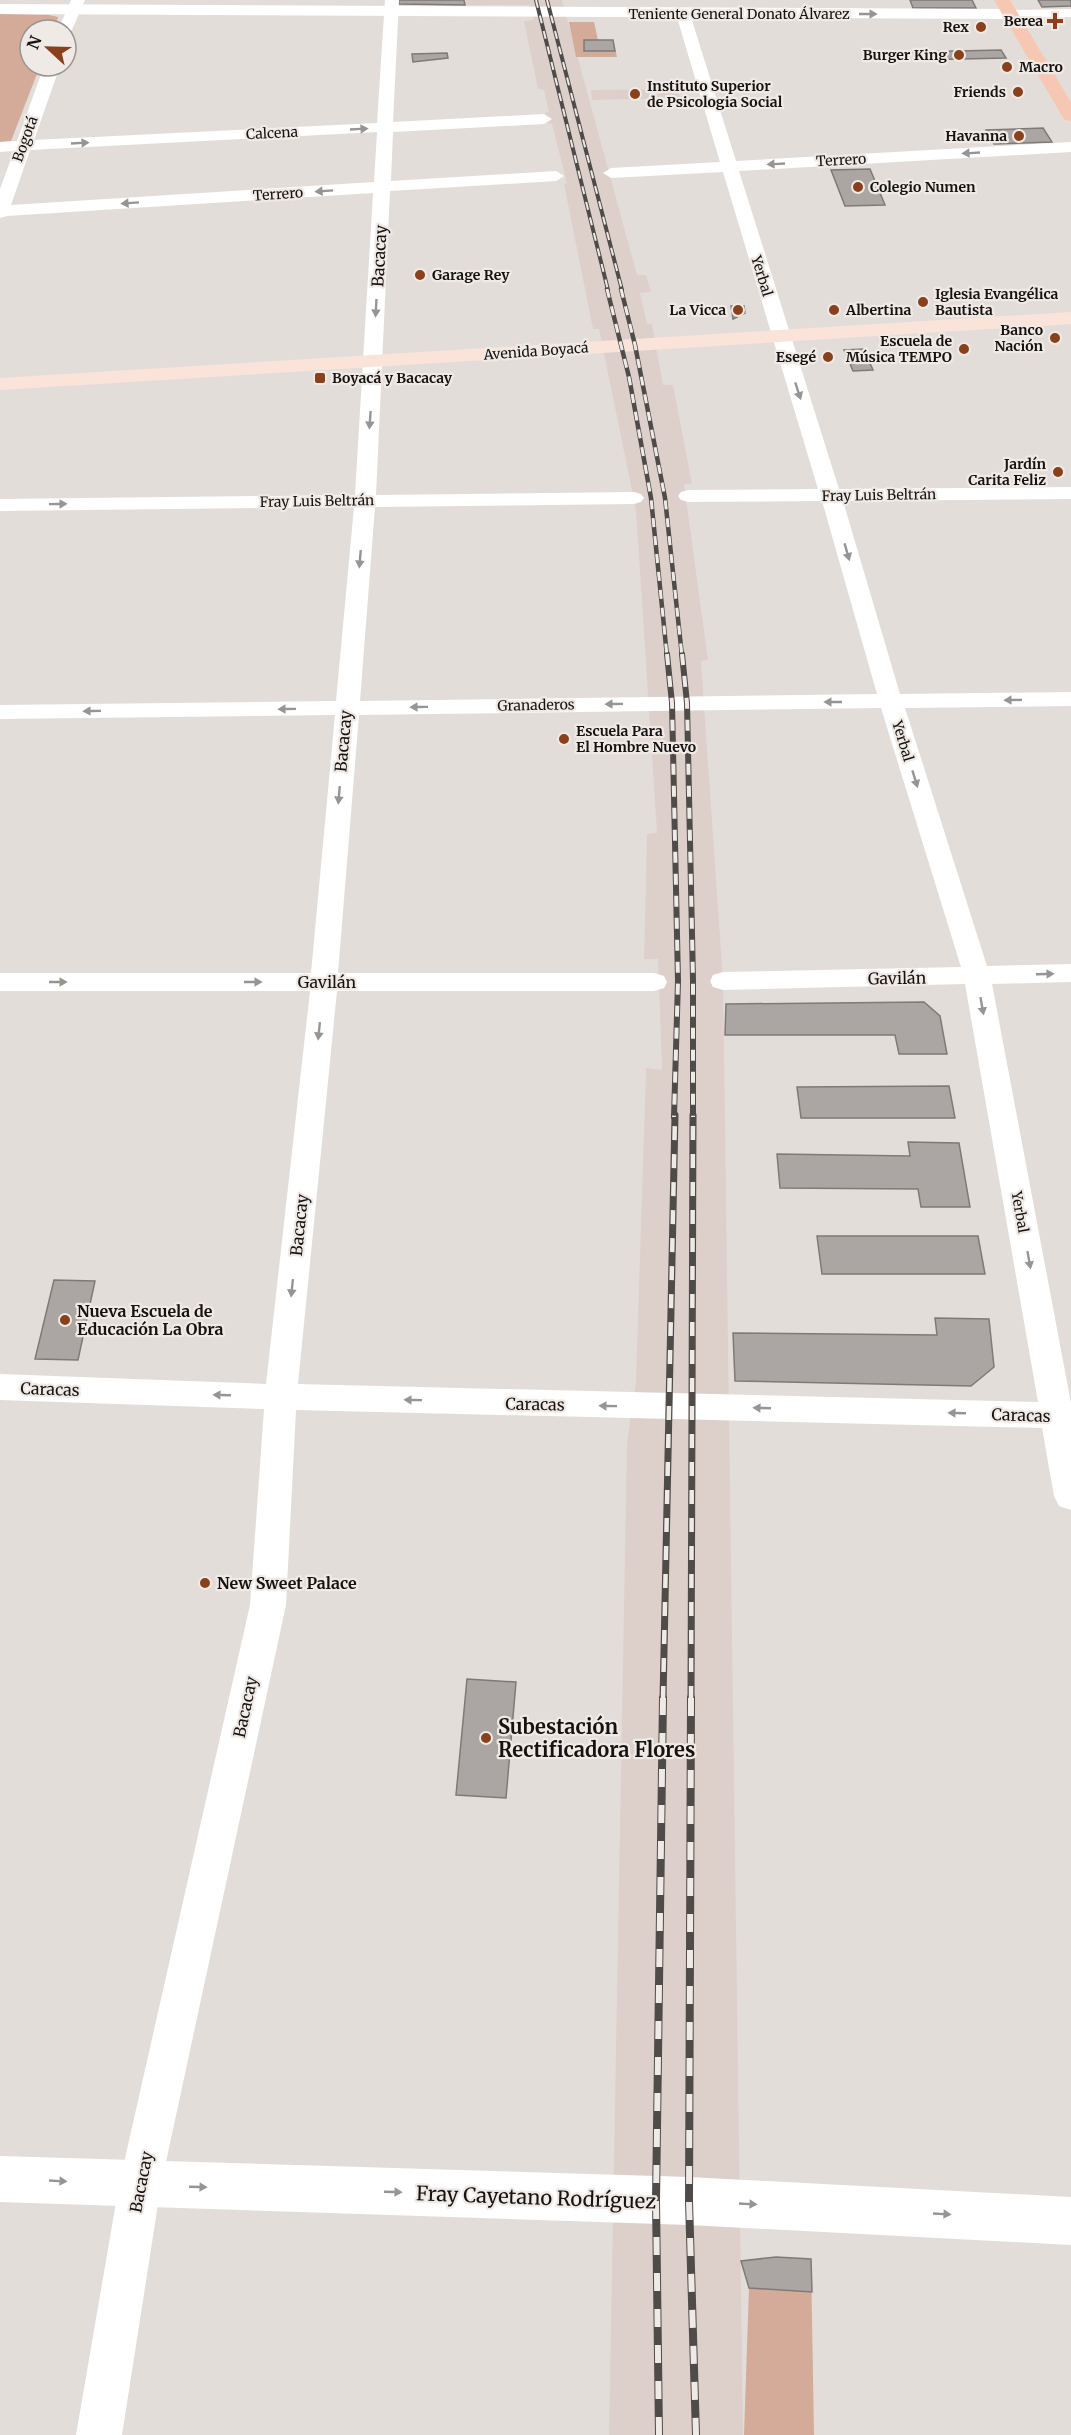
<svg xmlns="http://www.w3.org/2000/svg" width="1071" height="2435" viewBox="0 0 1071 2435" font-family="Merriweather,serif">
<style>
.built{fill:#ddd0ca}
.green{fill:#d3ab98}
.building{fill:#aba6a3;stroke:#7f7a77;stroke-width:1.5}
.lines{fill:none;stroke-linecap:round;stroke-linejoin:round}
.minor{fill:#fff;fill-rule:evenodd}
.tertiary{fill:#fff;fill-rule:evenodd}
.secondary{fill:#fae4d9;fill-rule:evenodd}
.primary{fill:#f6c8b3;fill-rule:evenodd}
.rail-far4-casing{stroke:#4e4b49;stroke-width:4}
.rail-far3-casing{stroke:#4e4b49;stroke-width:4.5}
.rail-far2-casing{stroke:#4e4b49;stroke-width:6}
.rail-far1-casing{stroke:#4e4b49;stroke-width:7}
.rail-casing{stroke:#4e4b49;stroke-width:8}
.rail-far4{stroke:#f0eae7;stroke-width:2;stroke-dasharray:8;stroke-linecap:butt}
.rail-far3{stroke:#f0eae7;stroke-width:3;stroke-dasharray:9;stroke-linecap:butt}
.rail-far2{stroke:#f0eae7;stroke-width:4;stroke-dasharray:11;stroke-linecap:butt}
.rail-far1{stroke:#f0eae7;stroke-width:4.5;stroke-dasharray:14;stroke-linecap:butt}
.rail{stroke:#f0eae7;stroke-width:6;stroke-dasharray:18;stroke-linecap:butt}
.oneway{fill:#969594}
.poi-dot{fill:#88411c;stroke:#f0eae7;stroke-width:2}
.labels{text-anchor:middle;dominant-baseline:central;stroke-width:4.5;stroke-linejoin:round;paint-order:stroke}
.far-street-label{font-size:14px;fill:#151312;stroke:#f0eae7}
.far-poi-label{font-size:14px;font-weight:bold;fill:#151312;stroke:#f0eae7;text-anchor:end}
.street-label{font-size:16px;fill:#151312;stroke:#f0eae7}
.poi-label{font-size:16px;font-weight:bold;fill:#151312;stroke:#f0eae7;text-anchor:start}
.near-poi-label{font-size:20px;font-weight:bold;fill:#151312;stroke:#f0eae7;text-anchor:start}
.near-street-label{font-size:20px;fill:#151312;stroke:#f0eae7}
</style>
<rect width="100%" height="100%" fill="#e3ddda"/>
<!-- built -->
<g class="built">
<polygon points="466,0 562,0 637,275 646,275 651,292 640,293 647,324 652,324 663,385 673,385 692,484 684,484 708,660 701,661 723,981 743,2435 609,2435 627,1442 636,1382 646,1068 662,1070 658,959 644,959 647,834 657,833 636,510 599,329 593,329 564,184 567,183 552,124 548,123 545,113 549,112 544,90 538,89 524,21 534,20 529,5 466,5"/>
<polygon points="678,89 680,98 592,100 591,90"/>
</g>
<!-- green -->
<g class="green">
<polygon points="0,14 49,15 58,17 54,30 30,30 30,66 40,66 11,141 0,142"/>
<polygon points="569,22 594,22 598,40 613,40 617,57 576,57"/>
<polygon points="776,2257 811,2259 814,2435 744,2435 749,2288 741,2261"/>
</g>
<!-- building -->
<g class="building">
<polygon points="399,0 464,0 465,5 399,4"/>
<polygon points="910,0 972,0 976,8 913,8"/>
<polygon points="1038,0 1071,0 1071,6 1042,7"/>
<polygon points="584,40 613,40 615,51 584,51"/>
<polygon points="1001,50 1006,58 917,60 913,52"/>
<polygon points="447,53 448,58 413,62 412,54"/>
<polygon points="1043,128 1052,142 994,144 986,130"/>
<polygon points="870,169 885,205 845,206 831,170"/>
<polygon points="731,306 744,306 745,313 733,319"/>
<polygon points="864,349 873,370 853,371 844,350"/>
<polygon points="924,1002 940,1016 947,1054 899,1054 895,1035 725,1035 726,1004"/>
<polygon points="949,1086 955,1118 801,1118 797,1087"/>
<polygon points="908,1142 959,1143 970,1207 921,1207 918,1189 780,1188 777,1154 910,1156"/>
<polygon points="817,1236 978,1236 985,1274 822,1274"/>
<polygon points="54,1280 95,1281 78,1360 35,1359"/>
<polygon points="935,1318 989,1319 994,1367 971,1386 735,1381 733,1333 937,1335"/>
<polygon points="467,1679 516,1682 506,1798 456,1795"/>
<polygon points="776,2257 811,2259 812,2292 749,2288 741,2261"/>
</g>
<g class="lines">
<!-- minor -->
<g class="minor">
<polygon points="71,0 85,0 72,30 66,34 66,30 58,30"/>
<path d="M 385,0 L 399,0 L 393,122 L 544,114 L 552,119 L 544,124 L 393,132 L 391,181 L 556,171 L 564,176 L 556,181 L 390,191 L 376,495 L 634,492 L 641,494 L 644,498 L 641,502 L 634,504 L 375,507 L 360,701 L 877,694 L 822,501 L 688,502 L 681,500 L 678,496 L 681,492 L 688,490 L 818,489 L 723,172 L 611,178 L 603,173 L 611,168 L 720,162 L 676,14 L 678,11 L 688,11 L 690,14 L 736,161 L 1071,142 L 1071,152 L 739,171 L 839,489 L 1071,487 L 1071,499 L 843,501 L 900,694 L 1071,692 L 1071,706 L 905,708 L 987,966 L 1071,964 L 1071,982 L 992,984 L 1071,1403 L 1071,1510 L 1059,1506 L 1054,1496 L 1042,1428 L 296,1410 L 286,1605 L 161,2185 L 122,2435 L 76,2435 L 119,2185 L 250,1605 L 264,1409 L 0,1400 L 0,1374 L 266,1384 L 310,991 L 0,991 L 0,973 L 311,973 L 335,715 L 0,719 L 0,705 L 336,701 L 354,507 L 0,511 L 0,499 L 355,495 L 373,193 L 7,216 L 0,218 L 0,189 L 14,151 L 0,152 L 0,142 L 17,141 L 44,66 L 60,66 L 34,140 L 377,123 ZM 377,132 L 374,182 L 11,205 L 30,150 ZM 881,708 L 961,967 L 723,972 L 713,975 L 710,981 L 713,987 L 723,990 L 965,984 L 1038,1402 L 298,1384 L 337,991 L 654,991 L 664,988 L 667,982 L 664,976 L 654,973 L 338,973 L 359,715 Z"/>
<polygon points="1071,9 1071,17 1010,18 1003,14 1010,10"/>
</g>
<!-- tertiary -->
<g class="tertiary">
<polygon points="0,4 1010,9 1018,14 1010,19 0,14"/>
<polygon points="0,2156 689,2177 1071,2197 1071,2245 689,2225 0,2202"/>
</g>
<!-- secondary -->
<polygon class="secondary" points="1071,312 1071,324 0,390 0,378"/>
<!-- primary -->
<polygon class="primary" points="994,0 1010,0 1071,102 1071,121 1065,120 1062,116"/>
<!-- rail-far4 casing -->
<g class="rail-far4-casing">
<g id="rail-far4">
<polyline points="536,0 608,290"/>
<polyline points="547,0 622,290"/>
</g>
</g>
<!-- rail-far3 casing -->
<g class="rail-far3-casing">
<g id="rail-far3">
<polyline points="607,289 629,377 651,498 667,656"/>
<polyline points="621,289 635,345 665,498 682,656"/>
</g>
</g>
<!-- rail-far2 casing -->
<g class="rail-far2-casing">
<g id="rail-far2">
<polyline points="667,654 672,703 678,981 674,1117"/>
<polyline points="682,654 687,703 693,980 693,1117"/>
</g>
</g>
<!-- rail-far1 casing -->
<g class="rail-far1-casing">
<g id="rail-far1">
<polyline points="663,1700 675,1115"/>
<polyline points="691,1700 693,1115"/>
</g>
</g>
<!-- rail casing -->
<g class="rail-casing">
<g id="rail">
<polyline points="691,1698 689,2201 696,2435"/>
<polyline points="659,2435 656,2200 663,1698"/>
</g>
</g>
<!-- rail-far4 -->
<use href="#rail-far4" class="rail-far4"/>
<!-- rail-far3 -->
<use href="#rail-far3" class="rail-far3"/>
<!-- rail-far2 -->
<use href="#rail-far2" class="rail-far2"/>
<!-- rail-far1 -->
<use href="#rail-far1" class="rail-far1"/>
<!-- rail -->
<use href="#rail" class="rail"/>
</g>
<!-- one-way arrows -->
<defs><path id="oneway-solid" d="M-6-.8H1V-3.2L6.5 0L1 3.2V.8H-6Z" transform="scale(1.5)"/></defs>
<g class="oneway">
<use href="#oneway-solid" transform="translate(868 14)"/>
<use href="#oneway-solid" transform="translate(359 129) rotate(-3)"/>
<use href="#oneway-solid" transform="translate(80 143) rotate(-3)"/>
<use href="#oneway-solid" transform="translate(971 153) rotate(177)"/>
<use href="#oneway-solid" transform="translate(776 164) rotate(177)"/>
<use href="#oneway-solid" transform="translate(324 191) rotate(176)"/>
<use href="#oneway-solid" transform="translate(130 203) rotate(176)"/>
<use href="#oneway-solid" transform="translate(376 308) rotate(93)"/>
<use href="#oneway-solid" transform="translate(798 391) rotate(72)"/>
<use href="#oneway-solid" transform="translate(370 420) rotate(94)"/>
<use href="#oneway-solid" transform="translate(58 504) rotate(-1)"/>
<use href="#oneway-solid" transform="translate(847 552) rotate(74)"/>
<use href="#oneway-solid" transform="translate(360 559) rotate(95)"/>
<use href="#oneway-solid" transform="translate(1013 700) rotate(179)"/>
<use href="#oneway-solid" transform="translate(833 702) rotate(180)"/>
<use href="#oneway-solid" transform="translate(614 704) rotate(179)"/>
<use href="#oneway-solid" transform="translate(419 707) rotate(179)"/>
<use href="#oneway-solid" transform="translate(287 709) rotate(179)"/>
<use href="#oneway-solid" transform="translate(92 711) rotate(179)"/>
<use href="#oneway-solid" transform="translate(915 779) rotate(73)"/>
<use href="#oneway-solid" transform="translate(339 795) rotate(95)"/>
<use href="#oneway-solid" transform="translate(1045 974) rotate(-2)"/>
<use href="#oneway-solid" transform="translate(58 982)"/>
<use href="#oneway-solid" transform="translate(253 982)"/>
<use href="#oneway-solid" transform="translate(982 1006) rotate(80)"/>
<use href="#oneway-solid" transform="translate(319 1031) rotate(96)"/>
<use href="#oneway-solid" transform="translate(1029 1260) rotate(80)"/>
<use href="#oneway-solid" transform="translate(292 1288) rotate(96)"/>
<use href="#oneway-solid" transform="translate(222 1395) rotate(-178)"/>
<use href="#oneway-solid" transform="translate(413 1400) rotate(-179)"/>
<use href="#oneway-solid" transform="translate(608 1406) rotate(-179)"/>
<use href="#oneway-solid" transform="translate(762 1408) rotate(-178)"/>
<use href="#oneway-solid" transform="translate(957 1413) rotate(-178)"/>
<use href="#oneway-solid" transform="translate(58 2181) rotate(3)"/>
<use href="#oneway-solid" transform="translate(198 2187) rotate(2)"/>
<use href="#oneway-solid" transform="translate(393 2192) rotate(2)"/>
<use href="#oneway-solid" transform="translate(748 2204) rotate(3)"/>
<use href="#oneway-solid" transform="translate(942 2214) rotate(3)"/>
</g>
<!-- markers -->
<g class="poi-dot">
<path d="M1052 12h6v6h6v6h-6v6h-6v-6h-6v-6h6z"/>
<circle cx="981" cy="27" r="6"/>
<circle cx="959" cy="55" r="6"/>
<circle cx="1007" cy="67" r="6"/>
<circle cx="1018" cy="92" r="6"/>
<circle cx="635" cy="94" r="6"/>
<circle cx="1019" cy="136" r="6"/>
<circle cx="858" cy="187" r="6"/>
<circle cx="420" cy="275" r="6"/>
<circle cx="923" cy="302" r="6"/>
<circle cx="738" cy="310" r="6"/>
<circle cx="834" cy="310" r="6"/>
<circle cx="1055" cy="338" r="6"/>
<circle cx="964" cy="349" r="6"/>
<circle cx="828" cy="357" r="6"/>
<rect x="314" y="372" width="12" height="12" rx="3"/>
<circle cx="1058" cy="472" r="6"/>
<circle cx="564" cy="739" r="6"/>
<circle cx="65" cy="1320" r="6"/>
<circle cx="205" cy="1583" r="6"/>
<circle cx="486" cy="1738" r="6"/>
</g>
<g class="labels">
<!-- far-street labels -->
<g class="far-street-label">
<text x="739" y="14">Teniente General Donato Álvarez</text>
<text transform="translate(272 133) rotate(-3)">Calcena</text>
<text transform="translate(25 139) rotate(-70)">Bogotá</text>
<text transform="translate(841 160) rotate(-3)">Terrero</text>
<text transform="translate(278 194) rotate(-4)">Terrero</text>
<text transform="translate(762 276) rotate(73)">Yerbal</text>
<text transform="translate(536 351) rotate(-4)">Avenida Boyacá</text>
<text transform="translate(879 495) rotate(-1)">Fray Luis Beltrán</text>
<text transform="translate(317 501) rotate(-1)">Fray Luis Beltrán</text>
<text transform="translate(536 705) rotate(-1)">Granaderos</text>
<text transform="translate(903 741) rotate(73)">Yerbal</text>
<text transform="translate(1020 1212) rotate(80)">Yerbal</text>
</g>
<!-- far-poi labels -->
<g class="far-poi-label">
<text x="1043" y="21">Berea</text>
<text x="969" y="27">Rex</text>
<text x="947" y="55">Burger King</text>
<text x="1019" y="67" text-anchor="start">Macro</text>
<text x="647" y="86" text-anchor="start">Instituto Superior<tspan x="647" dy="16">de Psicologia Social</tspan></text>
<text x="1006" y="92">Friends</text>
<text x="1007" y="136">Havanna</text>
<text x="870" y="187" text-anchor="start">Colegio Numen</text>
<text x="432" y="275" text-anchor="start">Garage Rey</text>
<text x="935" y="294" text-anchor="start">Iglesia Evangélica<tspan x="935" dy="16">Bautista</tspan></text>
<text x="726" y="310">La Vicca</text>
<text x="846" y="310" text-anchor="start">Albertina</text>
<text x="1043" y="330">Banco<tspan x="1043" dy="16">Nación</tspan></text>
<text x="952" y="341">Escuela de<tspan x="952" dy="16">Música TEMPO</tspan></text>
<text x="816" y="357">Esegé</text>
<text x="332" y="378" text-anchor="start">Boyacá y Bacacay</text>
<text x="1046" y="464">Jardín<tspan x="1046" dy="16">Carita Feliz</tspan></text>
<text x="576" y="731" text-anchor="start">Escuela Para<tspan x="576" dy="16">El Hombre Nuevo</tspan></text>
</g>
<!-- street labels -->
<g class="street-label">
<text transform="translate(379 256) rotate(-87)">Bacacay</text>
<text transform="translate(343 741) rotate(-85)">Bacacay</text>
<text transform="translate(897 978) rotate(-1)">Gavilán</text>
<text x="327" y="982">Gavilán</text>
<text transform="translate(299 1225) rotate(-84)">Bacacay</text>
<text transform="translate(50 1389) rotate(2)">Caracas</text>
<text transform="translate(535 1404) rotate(1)">Caracas</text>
<text transform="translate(1021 1415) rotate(2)">Caracas</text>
<text transform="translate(245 1707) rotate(-78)">Bacacay</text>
<text transform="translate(141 2182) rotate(-79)">Bacacay</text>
</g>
<!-- poi labels -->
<g class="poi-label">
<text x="77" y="1311">Nueva Escuela de<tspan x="77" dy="18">Educación La Obra</tspan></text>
<text x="217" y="1583">New Sweet Palace</text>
</g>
<!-- near-poi labels -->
<g class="near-poi-label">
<text x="498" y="1726">Subestación<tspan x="498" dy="23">Rectificadora Flores</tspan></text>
</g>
<!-- near-street labels -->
<g class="near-street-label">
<text transform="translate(536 2197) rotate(2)">Fray Cayetano Rodríguez</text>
</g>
</g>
<!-- north arrow -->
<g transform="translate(48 48) rotate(292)"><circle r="28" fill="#f0eae7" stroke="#989492" stroke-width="1.5"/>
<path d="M0-4.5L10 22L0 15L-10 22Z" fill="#88411c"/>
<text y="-9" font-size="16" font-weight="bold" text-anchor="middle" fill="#151312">N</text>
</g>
</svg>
